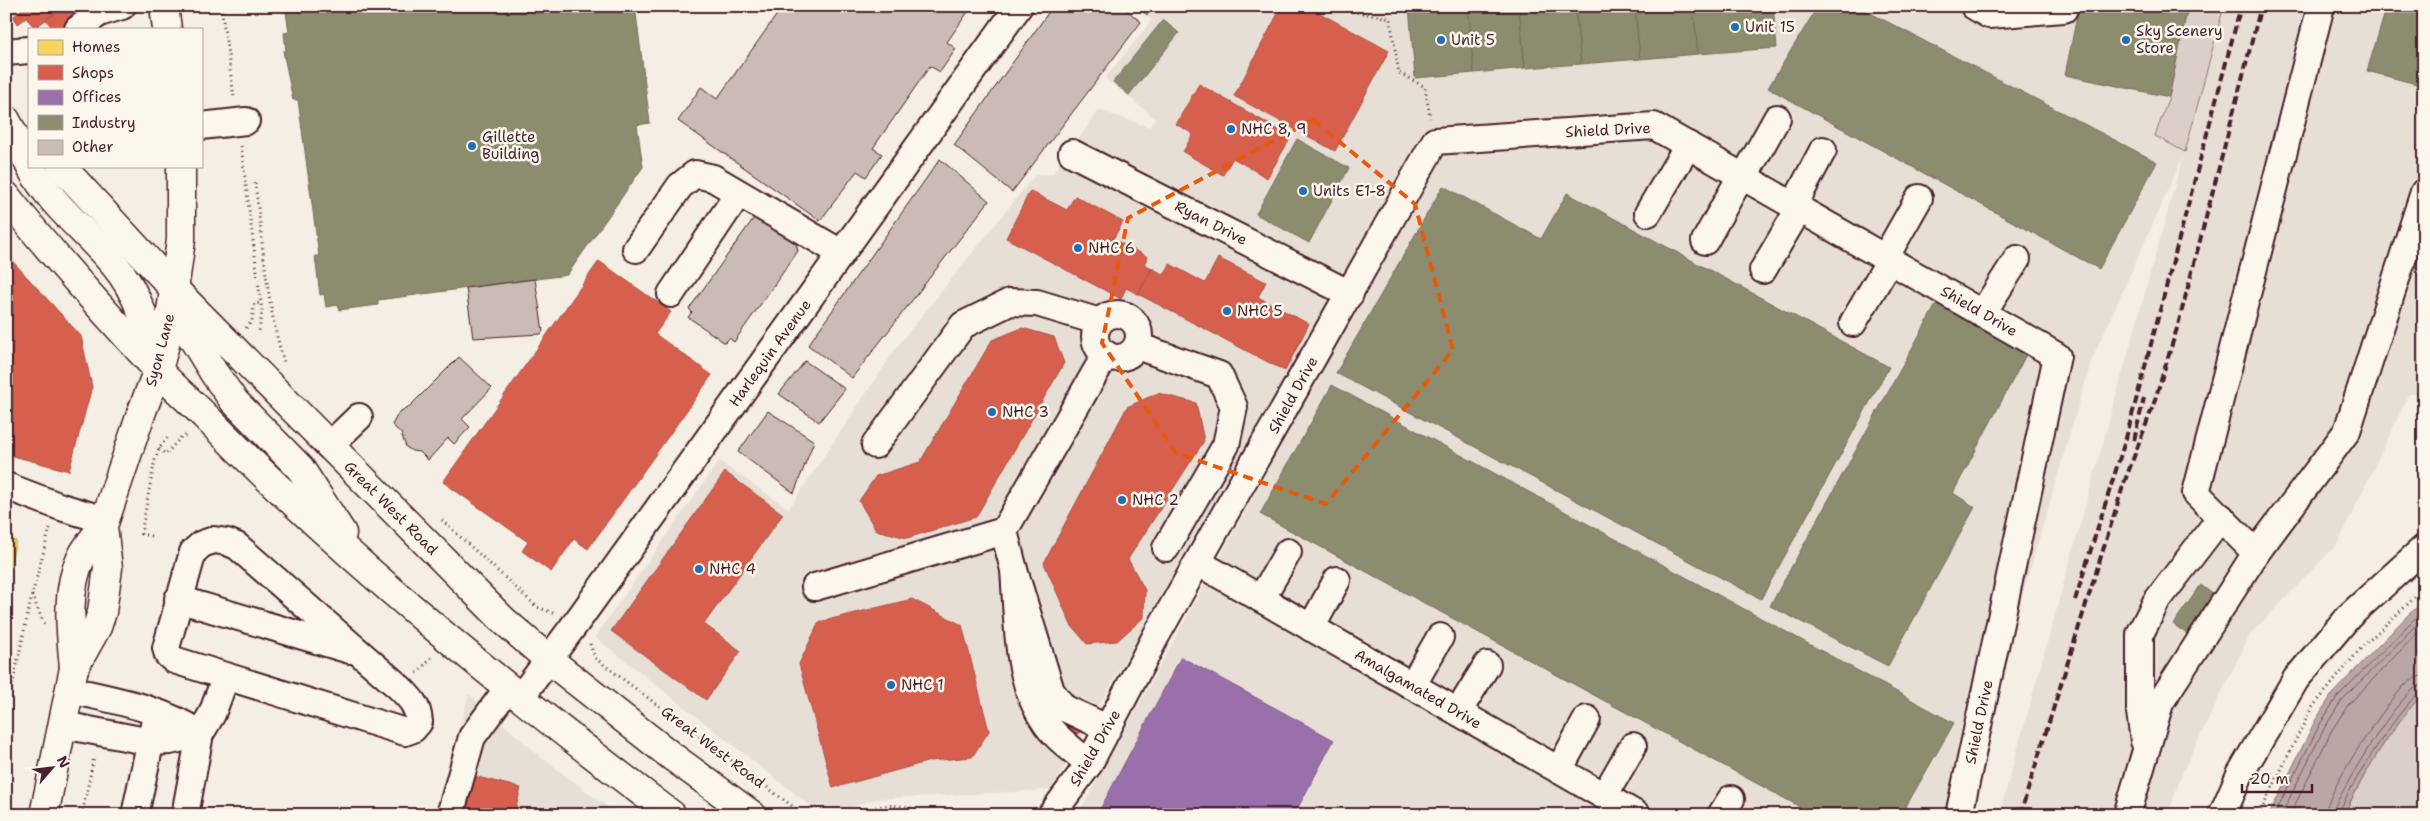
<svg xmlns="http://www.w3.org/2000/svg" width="2430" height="821" viewBox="0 0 2430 821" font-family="'Shantell Sans',sans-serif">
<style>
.built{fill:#e7dfd6}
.green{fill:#dbd0c9;stroke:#92787a}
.water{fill:#baa7a5;stroke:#8d7174}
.homes{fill:#f6d55c;stroke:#c29e4d}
.shops{fill:#d6604d;stroke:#ac4c43}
.offices{fill:#9970ab;stroke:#815885}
.industry{fill:#8c8c6e;stroke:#786b5a}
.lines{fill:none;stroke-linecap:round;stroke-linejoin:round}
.shore{stroke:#77555c;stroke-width:1}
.building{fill:#cabbb6;stroke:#4a1f2b}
.minor-casing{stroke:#4a1f2b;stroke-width:30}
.major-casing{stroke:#4a1f2b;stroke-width:31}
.highway-casing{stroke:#4a1f2b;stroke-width:31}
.path{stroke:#4a1f2b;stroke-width:3;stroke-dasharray:1 4;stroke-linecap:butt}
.minor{stroke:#fbf7ec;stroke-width:26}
.major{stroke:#fbf7ec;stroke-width:28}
.highway{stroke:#fbf7ec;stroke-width:28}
.rail{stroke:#4a1f2b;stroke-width:4;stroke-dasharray:8 4;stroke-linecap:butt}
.marked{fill:none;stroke:#e8590c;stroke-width:4;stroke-dasharray:10 6;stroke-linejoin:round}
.poi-dot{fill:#1f6fb2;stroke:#fbf7ec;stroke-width:2}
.labels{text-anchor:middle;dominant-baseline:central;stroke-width:5;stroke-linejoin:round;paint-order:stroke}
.poi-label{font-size:15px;fill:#4a1f2b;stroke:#fbf7ec;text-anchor:start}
.street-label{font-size:15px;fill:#4a1f2b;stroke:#fbf7ec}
</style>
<rect width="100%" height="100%" fill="#f4eee4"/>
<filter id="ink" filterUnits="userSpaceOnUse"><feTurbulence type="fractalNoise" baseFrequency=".02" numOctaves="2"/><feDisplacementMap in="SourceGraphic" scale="10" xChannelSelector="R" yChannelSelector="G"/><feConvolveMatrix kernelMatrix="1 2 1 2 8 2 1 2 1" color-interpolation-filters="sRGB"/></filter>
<g filter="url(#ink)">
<!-- built -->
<g class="built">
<polygon points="1134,6 2424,6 2424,395 2409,394 2338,543 2250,635 2183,771 2168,815 1999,815 2183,156 2091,362 1995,689 1968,815 1078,815 1372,280 1349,267 1051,790 874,799 831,815 822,815 595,637 719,461 789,509 899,344 1035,175 1053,174 1099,110 1149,127 1156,119 1105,78 1152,20"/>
<polygon points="469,694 542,758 618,815 435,815"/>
</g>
<!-- green -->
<g class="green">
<polygon points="2188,6 2224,6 2185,152 2155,136 2169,97"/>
<path d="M 2424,693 L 2424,815 L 2344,815 C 2365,772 2390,728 2424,693 Z"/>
</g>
<!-- water -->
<path class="water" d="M 2424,602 L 2424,693 C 2390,728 2365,772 2343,815 L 2269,815 L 2315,721 L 2333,693 L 2409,614 Z"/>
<!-- homes -->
<g class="homes">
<polygon points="6,6 22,6 7,18"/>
<polygon points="6,538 16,541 6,581"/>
</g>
<!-- shops -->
<g class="shops">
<polygon points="25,6 64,6 35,28 26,18 18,24 13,17"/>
<polygon points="64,6 71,6 86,23 93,18 102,29 53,29 46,20"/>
<polygon points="1282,6 1307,6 1389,51 1335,151 1234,96"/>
<polygon points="1199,84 1291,137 1267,178 1233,158 1223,175 1183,152 1193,134 1176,124"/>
<polygon points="1030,191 1067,210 1075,196 1123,222 1113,239 1148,257 1144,264 1152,268 1138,294 1126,288 1121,299 1006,238"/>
<polygon points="6,254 81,336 92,387 69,471 6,454"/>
<polygon points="1218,258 1266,282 1258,297 1309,324 1285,371 1138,294 1152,268 1164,275 1170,264 1205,283"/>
<polygon points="599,261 671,312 655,334 712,375 588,549 574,539 551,572 522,551 528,542 443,482"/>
<polygon points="1022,328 1054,337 1064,363 976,517 907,538 876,530 859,501 876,476 920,462 992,340"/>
<polygon points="1158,393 1196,403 1204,441 1128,559 1145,590 1144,617 1117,641 1087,644 1071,625 1044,563 1127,407"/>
<polygon points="725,472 783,514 704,624 741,651 706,700 611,631"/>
<polygon points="912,599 962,625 989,731 972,757 930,761 833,788 799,664 819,622"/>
<polygon points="1075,720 1081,732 1073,738 1064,728"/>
<polygon points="462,773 521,788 514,815 452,815"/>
</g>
<!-- offices -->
<polygon class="offices" points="1181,657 1334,740 1294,815 1097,815"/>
<!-- industry -->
<g class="industry">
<polygon points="285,6 635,6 650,123 637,125 643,167 567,275 378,300 378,305 339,310 338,305 326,307 324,294 320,295 315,256 319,256 298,100 293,100 283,51 286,51 284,33 289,32"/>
<polygon points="1136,6 1154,6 1147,15"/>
<polygon points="1409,6 1468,6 1474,73 1415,78"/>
<polygon points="1468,6 1519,6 1525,68 1474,73"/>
<polygon points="1519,6 1575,6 1581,64 1525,68"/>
<polygon points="1575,6 1635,6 1640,59 1581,64"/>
<polygon points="1635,6 1693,6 1698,54 1640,59"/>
<polygon points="1693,6 1773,6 1777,48 1698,54"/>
<polygon points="1818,6 1857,6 2157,162 2099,269 1768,88"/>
<polygon points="2079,6 2188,6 2169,97 2065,75"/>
<polygon points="2387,6 2424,6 2424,86 2367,71"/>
<polygon points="1163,20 1179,33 1129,95 1113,82"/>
<polygon points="1297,139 1349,168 1309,243 1256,214"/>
<polygon points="1443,186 1541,239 1567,193 1889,367 1761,599 1336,373"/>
<polygon points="1937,303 2027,353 1953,493 1975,507 1888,666 1770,606"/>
<polygon points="1332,385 1954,723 1901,815 1815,815 1260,514"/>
<polygon points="2201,585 2219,599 2191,637 2173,624"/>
</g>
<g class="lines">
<!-- shore -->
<g class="shore">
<polyline points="2274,815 2320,724 2337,697 2424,609"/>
<polyline points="2281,815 2325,727 2342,700 2424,617"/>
<polyline points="2290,815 2332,730 2348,705 2424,626"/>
<path d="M 2325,815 C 2326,791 2390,697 2409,681 C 2414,678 2418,676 2424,676"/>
<path d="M 2333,815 L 2334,808 C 2345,786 2401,685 2424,684"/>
<path d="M 2339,815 C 2341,797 2409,692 2424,690"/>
</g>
</g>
<!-- building -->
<g class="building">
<polygon points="783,6 972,6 947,42 956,49 940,72 930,66 873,148 882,154 866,177 857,171 820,221 678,121 701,87 717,99"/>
<polygon points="1053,6 1122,6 1141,22 1012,192 954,145"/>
<polygon points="940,159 989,201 852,378 808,345"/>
<polygon points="756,215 796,244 798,251 734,342 729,338 725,343 688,317 692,312 689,309"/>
<polygon points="535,279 543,331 541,334 473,338 466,288"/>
<polygon points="459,357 492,388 462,419 470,427 454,444 448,438 428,460 420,452 412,451 406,447 401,433 392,425 399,412 410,406"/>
<polygon points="805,361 845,389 819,422 779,394"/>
<polygon points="768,411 814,441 794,493 738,452"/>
</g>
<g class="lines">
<!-- minor casing -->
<g class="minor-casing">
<g id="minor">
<polyline points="1974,6 1989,15 2064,9 2065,6"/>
<polyline points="78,29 99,13 122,6"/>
<polyline points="6,52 29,50"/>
<polyline points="201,126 246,121"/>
<polyline points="1072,153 1350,294"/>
<polyline points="1744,177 1777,118"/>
<polyline points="1794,205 1823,150"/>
<polyline points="1648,213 1688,145"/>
<polyline points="1705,241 1741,176"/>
<polyline points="636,249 680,186 695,174 713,178 841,253"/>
<polyline points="1885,258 1919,198"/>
<polyline points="1763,270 1799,209"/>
<polyline points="671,294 738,194"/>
<polyline points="1982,314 2017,259"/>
<circle cx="1117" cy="336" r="22"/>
<polyline points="1853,323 1890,260"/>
<polyline points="1137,346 1219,375 1234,407 1226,445 1166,548"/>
<polyline points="875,445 963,325 1010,302 1037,303 1100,322"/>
<polyline points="329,446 359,417"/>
<polyline points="6,486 61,507 105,520"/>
<path d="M 214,540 L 227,542 L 237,546 L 400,688 C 411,699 418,706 419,722 L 413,729 L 405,732 L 174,660 L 168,655 L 166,648 L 193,552 L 202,544 Z"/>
<polyline points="2256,553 2347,431 2424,192"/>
<polyline points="1199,563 1637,815"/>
<polyline points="1014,570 1004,531 1106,354"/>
<polyline points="815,587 1004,531"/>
<polyline points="178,599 350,650"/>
<polyline points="1261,599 1288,552"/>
<polyline points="1311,628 1337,580"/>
<polyline points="1412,686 1440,637"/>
<path d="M 70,690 C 114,700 162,708 200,734"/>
<polyline points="520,698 581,616 1019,6"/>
<polyline points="1458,712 1487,665"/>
<polyline points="63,725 151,742 170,741 200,734"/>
<polyline points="2144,741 2140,712 2140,634 2156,602 2221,517"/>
<path d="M 1089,764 C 1075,751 1055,738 1045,722 C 1015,679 1018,620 1014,570 L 1051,691 L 1064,708 L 1107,728"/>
<polyline points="1559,770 1587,719"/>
<polyline points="1604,796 1633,746"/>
<polyline points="135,815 154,725"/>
<polyline points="185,815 200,734 212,714 226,676"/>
<polyline points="450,815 472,737 508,688"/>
<polyline points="1051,815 1089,764 1156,636 1435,141 1654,126 2057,356 1959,815"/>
<polyline points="1721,815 1731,799"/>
<polyline points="2127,815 2160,703 2256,553 2196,493 2321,6"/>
<polyline points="2222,815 2240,774 2296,679 2348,617 2424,548"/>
</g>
</g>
<!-- major casing -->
<g class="major-casing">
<g id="major">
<polyline points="164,6 167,29"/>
<path d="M 74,668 C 71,634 65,591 81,558 C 86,547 96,536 103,526"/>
<polyline points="44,815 74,668 97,627 102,612 108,568 103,526 142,411 158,370 168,333 181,240 181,166"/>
</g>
</g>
<!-- highway casing -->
<g class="highway-casing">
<g id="highway">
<polyline points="6,120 29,163"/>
<path d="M 30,166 C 50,204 86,231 113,263 C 139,293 149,330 157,368"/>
<polyline points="61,166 175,290 503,620 548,659 670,755 752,815"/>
<path d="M 6,196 C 53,256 105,313 157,369 C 172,386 190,401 206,417 C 349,563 509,692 672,815"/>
<polyline points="176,294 184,324 214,373 234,401 300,468 342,533"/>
</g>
</g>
<!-- path -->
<g class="path">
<polyline points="221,6 234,97"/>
<polyline points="1338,6 1354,12 1390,18 1399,73 1425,87 1430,118"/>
<polyline points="241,146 262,311 259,331"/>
<path d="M 255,183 C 263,242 266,304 284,362"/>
<polyline points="246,328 252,321 254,304 261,303"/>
<polyline points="159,449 166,454 181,437 188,435"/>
<polyline points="442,520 537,607 553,613"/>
<polyline points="151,536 141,534 155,459 159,449 169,435"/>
<polyline points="32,595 44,624"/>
<polyline points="590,644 595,658 804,815"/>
<polyline points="417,673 432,657"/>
<polyline points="6,714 32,595 50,528"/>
<polyline points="82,815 94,757"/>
<path d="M 857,815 C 881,801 906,804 930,815"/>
<polyline points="2259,815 2311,709 2362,647 2424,589"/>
</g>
<!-- minor -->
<use href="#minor" class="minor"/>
<!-- major -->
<use href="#major" class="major"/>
<!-- highway -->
<use href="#highway" class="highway"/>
<!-- rail -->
<g class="rail">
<polyline points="2134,440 2144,398"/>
<polyline points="2075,600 2126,438 2241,6"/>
<polyline points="2020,815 2124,483 2153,406 2178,325 2261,6"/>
</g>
</g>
</g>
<!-- marked area -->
<path class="marked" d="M 1313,120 L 1415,204 L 1453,350 L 1326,504 L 1176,453 L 1102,343 L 1128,218 Z"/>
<!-- markers -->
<g class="poi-dot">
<circle cx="1735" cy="27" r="5"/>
<circle cx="1441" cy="40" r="5"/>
<circle cx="2126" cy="40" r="5"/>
<circle cx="1231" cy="129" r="5"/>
<circle cx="472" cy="146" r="5"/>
<circle cx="1303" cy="191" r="5"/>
<circle cx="1078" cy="248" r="5"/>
<circle cx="1227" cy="311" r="5"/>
<circle cx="992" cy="412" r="5"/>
<circle cx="1122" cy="500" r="5"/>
<circle cx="699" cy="569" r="5"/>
<circle cx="891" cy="685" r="5"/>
</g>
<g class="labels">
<!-- poi labels -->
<g class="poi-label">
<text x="1745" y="27">Unit 15</text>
<text x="2136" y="31">Sky Scenery<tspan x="2136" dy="17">Store</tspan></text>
<text x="1451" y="40">Unit 5</text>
<text x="1241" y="129">NHC 8, 9</text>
<text x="482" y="137">Gillette<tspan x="482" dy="17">Building</tspan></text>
<text x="1313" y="191">Units E1-8</text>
<text x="1088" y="248">NHC 6</text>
<text x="1237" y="311">NHC 5</text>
<text x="1002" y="412">NHC 3</text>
<text x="1132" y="500">NHC 2</text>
<text x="709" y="569">NHC 4</text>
<text x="901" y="685">NHC 1</text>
</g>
<!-- street labels -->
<g class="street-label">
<text transform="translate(1608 130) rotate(-3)">Shield Drive</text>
<text transform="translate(1211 223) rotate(27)">Ryan Drive</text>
<text transform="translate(1979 311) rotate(30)">Shield Drive</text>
<text transform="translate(160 350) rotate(-75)">Syon Lane</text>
<text transform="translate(770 353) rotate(-54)">Harlequin Avenue</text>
<text transform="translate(1293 395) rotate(-61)">Shield Drive</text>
<text transform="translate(391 508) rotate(45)">Great West Road</text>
<text transform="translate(1418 689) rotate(30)">Amalgamated Drive</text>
<text transform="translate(1979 722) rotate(-78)">Shield Drive</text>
<text transform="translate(713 747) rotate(37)">Great West Road</text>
<text transform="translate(1095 748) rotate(-60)">Shield Drive</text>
</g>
</g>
<!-- margin -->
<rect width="2430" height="821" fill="none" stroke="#fbf7ec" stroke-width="25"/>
<rect x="12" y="12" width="2405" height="796" fill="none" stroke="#4a1f2b" stroke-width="2" filter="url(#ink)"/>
<!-- legend -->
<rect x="28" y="28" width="175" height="140" fill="#fbf7ec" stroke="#b4a19f"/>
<rect x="38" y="40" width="25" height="15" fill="#f6d55c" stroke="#b4a19f"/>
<text x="72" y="52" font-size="15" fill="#4a1f2b">Homes</text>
<rect x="38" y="65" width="25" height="15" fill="#d6604d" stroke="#b4a19f"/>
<text x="72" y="78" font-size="15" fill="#4a1f2b">Shops</text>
<rect x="38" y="90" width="25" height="15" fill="#9970ab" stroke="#b4a19f"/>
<text x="72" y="102" font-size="15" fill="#4a1f2b">Offices</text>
<rect x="38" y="115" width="25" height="15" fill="#8c8c6e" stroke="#b4a19f"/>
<text x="72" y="128" font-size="15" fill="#4a1f2b">Industry</text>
<rect x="38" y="140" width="25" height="15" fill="#cabbb6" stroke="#b4a19f"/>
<text x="72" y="152" font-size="15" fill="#4a1f2b">Other</text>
<!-- north arrow -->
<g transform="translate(52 768) rotate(62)" stroke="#fbf7ec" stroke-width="4" paint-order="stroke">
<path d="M0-4L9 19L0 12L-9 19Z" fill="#4a1f2b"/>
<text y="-8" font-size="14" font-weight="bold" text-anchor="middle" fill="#4a1f2b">N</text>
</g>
<!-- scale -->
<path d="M2242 784v8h70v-8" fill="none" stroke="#4a1f2b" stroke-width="2.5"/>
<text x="2250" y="784" font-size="15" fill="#4a1f2b" stroke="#fbf7ec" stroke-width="4" paint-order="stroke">20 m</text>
</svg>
